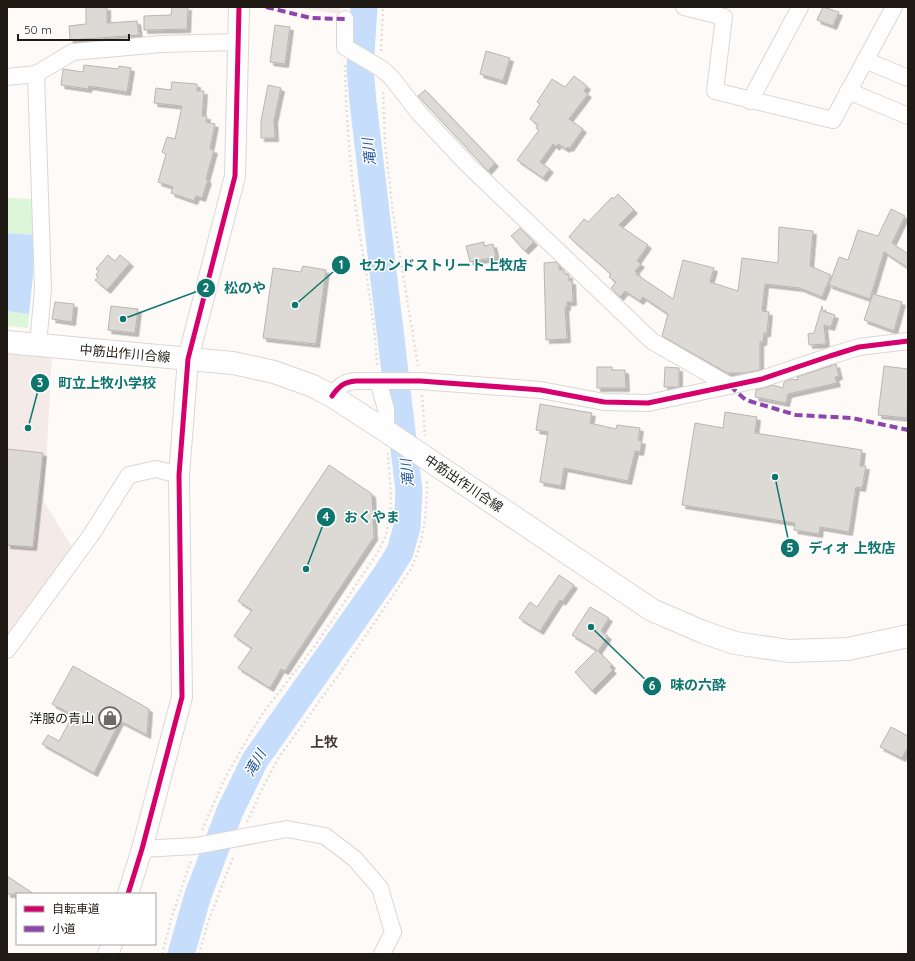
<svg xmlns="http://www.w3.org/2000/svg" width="915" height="961" viewBox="0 0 915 961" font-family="Quicksand,'Noto Sans JP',sans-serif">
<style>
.commercial{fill:#f4eae8}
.green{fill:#ddf6d9}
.water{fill:#c6ddfc}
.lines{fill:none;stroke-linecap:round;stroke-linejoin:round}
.river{stroke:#c6ddfc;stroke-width:27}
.building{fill:#ddd9d5;stroke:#b9b5b1;filter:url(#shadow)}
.minor-casing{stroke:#dbd7d3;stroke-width:18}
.tertiary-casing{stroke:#dbd7d3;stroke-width:22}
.secondary-casing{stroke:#dbd7d3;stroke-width:24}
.path{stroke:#e0dfde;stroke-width:2.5;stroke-dasharray:2 3;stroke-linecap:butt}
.minor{stroke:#fffefe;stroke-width:16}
.tertiary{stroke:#fffefe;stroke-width:20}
.secondary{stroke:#fffefe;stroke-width:22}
.quiet{stroke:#8e44ad;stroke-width:4;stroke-dasharray:8 4;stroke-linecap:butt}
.cycleway-casing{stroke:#fff;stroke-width:8}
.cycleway{stroke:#d6006c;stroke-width:5}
.labels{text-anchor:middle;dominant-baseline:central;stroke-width:3;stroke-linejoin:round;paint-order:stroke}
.street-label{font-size:13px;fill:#211b16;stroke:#fff}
.poi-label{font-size:13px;fill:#211b16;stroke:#fff;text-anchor:end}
.water-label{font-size:14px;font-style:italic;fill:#1f5394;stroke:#fff}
.neighbourhood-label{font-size:14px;font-weight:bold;fill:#493a2f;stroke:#fff}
.leader{fill:none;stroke:#0f766e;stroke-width:1.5}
.callout-dot{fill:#0f766e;stroke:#fff;stroke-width:1.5}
.mark-label{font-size:12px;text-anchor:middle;font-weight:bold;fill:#fff}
.callout-label{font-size:14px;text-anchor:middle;font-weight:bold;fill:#0f766e;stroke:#fff;stroke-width:3;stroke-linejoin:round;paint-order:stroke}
</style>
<defs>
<filter id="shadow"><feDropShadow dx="3.5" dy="3.5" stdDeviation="0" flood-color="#0004"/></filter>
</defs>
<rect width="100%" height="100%" fill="#fdfaf8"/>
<!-- commercial -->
<g class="commercial">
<polygon points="293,7 340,7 340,14"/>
<polygon points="7,350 52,354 44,502 72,547 7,638"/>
</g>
<!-- green -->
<g class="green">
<polygon points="7,198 34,199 34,235 7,233"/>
<polygon points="7,311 29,314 28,328 7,326"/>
</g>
<!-- water -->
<polygon class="water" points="7,233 34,235 33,275 29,314 7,311"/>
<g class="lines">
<!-- river -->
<polyline class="river" points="181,954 198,895 230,811 255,760 385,576 400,552 407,527 409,491 363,102 360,68 364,7"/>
</g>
<!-- building -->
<g class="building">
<polygon points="86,7 107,7 107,23 137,21 139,35 70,40 69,26 86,24"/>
<polygon points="172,7 188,7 187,29 144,30 144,16 171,15"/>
<polygon points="823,7 839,12 833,26 817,20"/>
<polygon points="275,25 290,27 285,64 270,62"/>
<polygon points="486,51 510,58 503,81 480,74"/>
<polygon points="84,65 118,69 119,66 131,68 127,92 89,86 88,89 61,85 63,69 83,72"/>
<polygon points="574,76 587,86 584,91 588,94 569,119 583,129 570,148 568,147 566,149 558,144 556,147 553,144 540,162 550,169 543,178 517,160 539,130 536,128 538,125 530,119 540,104 537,102 552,79 565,87"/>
<polygon points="172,82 197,84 197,91 204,91 202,116 207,116 206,122 215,124 210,149 214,150 206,179 208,180 202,198 196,196 194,201 171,193 173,187 158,182 166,154 162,152 167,137 175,139 182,106 154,103 156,88 171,90"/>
<polygon points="268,85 281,88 274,120 275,138 261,138 261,121"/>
<polygon points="425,90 495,163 488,171 418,96"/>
<polygon points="618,194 634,210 619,225 648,245 637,261 641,264 635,271 637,272 636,274 673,299 683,260 714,268 710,282 738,291 742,258 778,263 779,227 813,231 810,266 831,275 822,297 800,288 765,284 762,311 769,312 767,333 764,333 763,342 760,342 760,370 745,373 727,373 662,336 668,314 643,297 640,301 625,291 620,297 611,288 616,282 609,277 611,274 569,237 584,219 588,222 612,197 613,199"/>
<polygon points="891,209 905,216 892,243 908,254 908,268 884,252 870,299 829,285 839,257 848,260 858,230 878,236"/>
<polygon points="520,228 534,242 525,251 511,236"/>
<polygon points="484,242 484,246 493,244 496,257 470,262 466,246"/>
<polygon points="108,255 115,261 120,255 130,263 107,290 95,280 98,277 96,275 99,271 96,269"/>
<polygon points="556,262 559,265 559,270 564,270 565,274 569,275 569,281 572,281 573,302 567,302 567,307 565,307 567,339 546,340 544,263"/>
<polygon points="303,266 326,270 316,344 263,338 273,268 301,272"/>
<polygon points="873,294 902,302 894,331 864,320"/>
<polygon points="55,302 74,304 72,322 52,319"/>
<polygon points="111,306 138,309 135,333 108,330"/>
<polygon points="822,306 823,311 835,315 831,327 824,325 826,344 809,345 808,334 814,333"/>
<polygon points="836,364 839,376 835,377 837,383 788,394 786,403 755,397 756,390 773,385 783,388 784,382 791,379 798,380 797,377"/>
<polygon points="884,366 908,369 907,418 878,415"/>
<polygon points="597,367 612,367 612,370 625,370 626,388 597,388"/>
<polygon points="665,367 679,368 679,387 664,387"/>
<polygon points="540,404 592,413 590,423 616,429 617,425 640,428 638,440 642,441 640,452 635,451 628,481 564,468 561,486 540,482 548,432 536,430"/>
<polygon points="725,412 757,417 755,433 862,450 860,466 866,466 862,488 856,487 849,532 820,527 819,534 794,530 795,523 682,505 695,423 723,428"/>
<polygon points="7,449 43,453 33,547 7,545"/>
<polygon points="329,465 372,494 374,537 285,671 281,669 270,688 238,668 252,648 234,636 252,610 238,601"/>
<polygon points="559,575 574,585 562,602 560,600 540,631 519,618 530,602 537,607"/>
<polygon points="590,607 609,618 601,631 608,636 598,651 612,665 610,667 613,670 592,691 575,672 597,650 572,635"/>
<polygon points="73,666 149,709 147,735 120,721 94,773 42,744 48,735 59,741 73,715 52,704"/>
<polygon points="891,727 908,736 908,747 902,758 880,747"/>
<polygon points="7,876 34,894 7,894"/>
</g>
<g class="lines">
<!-- minor casing -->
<g class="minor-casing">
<g id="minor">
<polyline points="684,7 724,17 715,91 833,120 894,7"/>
<polyline points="345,19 345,47 382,69 391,77 419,113 468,165 652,341 730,386"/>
<polyline points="865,60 908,78"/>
<polyline points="36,74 43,289 38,345"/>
<polyline points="7,77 36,74 73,52 161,44 238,42"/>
<polyline points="848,91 908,116"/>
<polyline points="750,101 800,7"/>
<polyline points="378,381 386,409 386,431"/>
<path d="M 332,396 C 339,386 344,382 356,381 L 420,381 L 515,388 L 541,390 L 604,402 L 648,403 L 762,379 L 830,356 L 859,347 L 908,341"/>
<polyline points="7,650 91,535 129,475 156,469 179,475"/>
<polyline points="142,849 195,846 287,829 325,836 355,859 380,888 393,932 382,954"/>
</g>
</g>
<!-- tertiary casing -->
<g class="tertiary-casing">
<g id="tertiary">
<polyline points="128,894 142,849 182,697 179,475 188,359 235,176 239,7"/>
<polyline points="108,954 112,944"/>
</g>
</g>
<!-- secondary casing -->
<g class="secondary-casing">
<polyline id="secondary" points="7,342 233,363 274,372 313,386 332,396 386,431 652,610 703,632 735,643 789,651 848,649 908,636"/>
</g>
<!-- path -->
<g class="path">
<polyline points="381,51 383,7"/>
<path d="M 345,65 C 346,116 350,166 357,216 C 364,266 375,316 377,366"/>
<polyline points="383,92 385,143 393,213 418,366"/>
<polyline points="422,395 425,436"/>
<path d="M 247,822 L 264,785 L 279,757 L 340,673 L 411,569 C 424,540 427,512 427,481"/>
<polyline points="202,830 225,778 249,736 263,713 317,643 378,552 386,535 390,516 391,495 388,453"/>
<polyline points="162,954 173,913 191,861"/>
<polyline points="199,954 208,922 234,855"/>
</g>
<!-- minor -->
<use href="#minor" class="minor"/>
<!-- tertiary -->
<use href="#tertiary" class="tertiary"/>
<!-- secondary -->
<use href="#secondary" class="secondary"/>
<!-- quiet -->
<g class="quiet">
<polyline points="266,7 311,18 345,19"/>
<polyline points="730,386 746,400 796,415 852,418 908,430"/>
</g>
<!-- cycleway casing -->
<g class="cycleway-casing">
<g id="cycleway">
<path d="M 332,396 C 339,386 344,382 356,381 L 420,381 L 515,388 L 541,390 L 604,402 L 648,403 L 762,379 L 830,356 L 859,347 L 908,341"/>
<polyline points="128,894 142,849 182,697 179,475 188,359 235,176 239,7"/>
</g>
</g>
<!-- cycleway -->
<use href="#cycleway" class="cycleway"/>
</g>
<!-- icons -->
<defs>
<g id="shop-ring" transform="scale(1.15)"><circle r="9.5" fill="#fff" stroke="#6e6965" stroke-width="1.5"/><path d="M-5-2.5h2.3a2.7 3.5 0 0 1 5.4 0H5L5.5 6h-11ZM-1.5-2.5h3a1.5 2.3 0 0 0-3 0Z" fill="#6e6965"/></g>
</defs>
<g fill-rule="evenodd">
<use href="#shop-ring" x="110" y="718"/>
</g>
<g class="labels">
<!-- street labels -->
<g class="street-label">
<text transform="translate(125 353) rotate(5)">中筋出作川合線</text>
<text transform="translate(464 483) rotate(34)">中筋出作川合線</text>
</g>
<!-- poi labels -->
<g class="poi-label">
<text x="94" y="718">洋服の青山</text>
</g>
<!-- water labels -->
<g class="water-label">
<text transform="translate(369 152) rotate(-97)">滝川</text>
<text transform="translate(407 473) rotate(-96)">滝川</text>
<text transform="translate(255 763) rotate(-60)">滝川</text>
</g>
<!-- neighbourhood labels -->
<g class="neighbourhood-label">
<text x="324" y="742">上牧</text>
</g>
</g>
<!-- callouts -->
<path class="leader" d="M295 305L341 265M123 319L206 288M28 428L40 383M306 569L326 517M775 477L790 548M591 627L652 686"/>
<g class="callout-dot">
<circle cx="295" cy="305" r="4"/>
<circle cx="123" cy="319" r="4"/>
<circle cx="28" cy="428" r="4"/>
<circle cx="306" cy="569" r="4"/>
<circle cx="775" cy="477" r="4"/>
<circle cx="591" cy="627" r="4"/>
<circle cx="341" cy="265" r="10"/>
<circle cx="206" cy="288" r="10"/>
<circle cx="40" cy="383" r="10"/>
<circle cx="326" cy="517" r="10"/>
<circle cx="790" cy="548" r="10"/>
<circle cx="652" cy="686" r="10"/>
</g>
<g class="mark-label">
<text x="341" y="269">1</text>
<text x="206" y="292">2</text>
<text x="40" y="387">3</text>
<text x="326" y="521">4</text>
<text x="790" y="552">5</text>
<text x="652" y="690">6</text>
</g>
<g class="callout-label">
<text x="443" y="270">セカンドストリート上牧店</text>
<text x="245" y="293">松のや</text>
<text x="107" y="388">町立上牧小学校</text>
<text x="372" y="522">おくやま</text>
<text x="852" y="553">ディオ 上牧店</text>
<text x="698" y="690">味の六酔</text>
</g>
<!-- border -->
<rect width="915" height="961" fill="none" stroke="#211b16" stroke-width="16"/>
<!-- legend -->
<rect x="16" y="893" width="140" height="52" fill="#ffffff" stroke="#a6a4a2"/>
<rect x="24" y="906" width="20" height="6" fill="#d6006c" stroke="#a6a4a2"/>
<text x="52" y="913" font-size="12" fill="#211b16">自転車道</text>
<rect x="24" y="926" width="20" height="6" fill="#8e44ad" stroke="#a6a4a2"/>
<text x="52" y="933" font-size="12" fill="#211b16">小道</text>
<!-- scale -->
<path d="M18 34v6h111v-6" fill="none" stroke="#211b16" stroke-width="2"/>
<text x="24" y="34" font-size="12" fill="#211b16" stroke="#ffffff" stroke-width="3" paint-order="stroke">50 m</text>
</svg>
